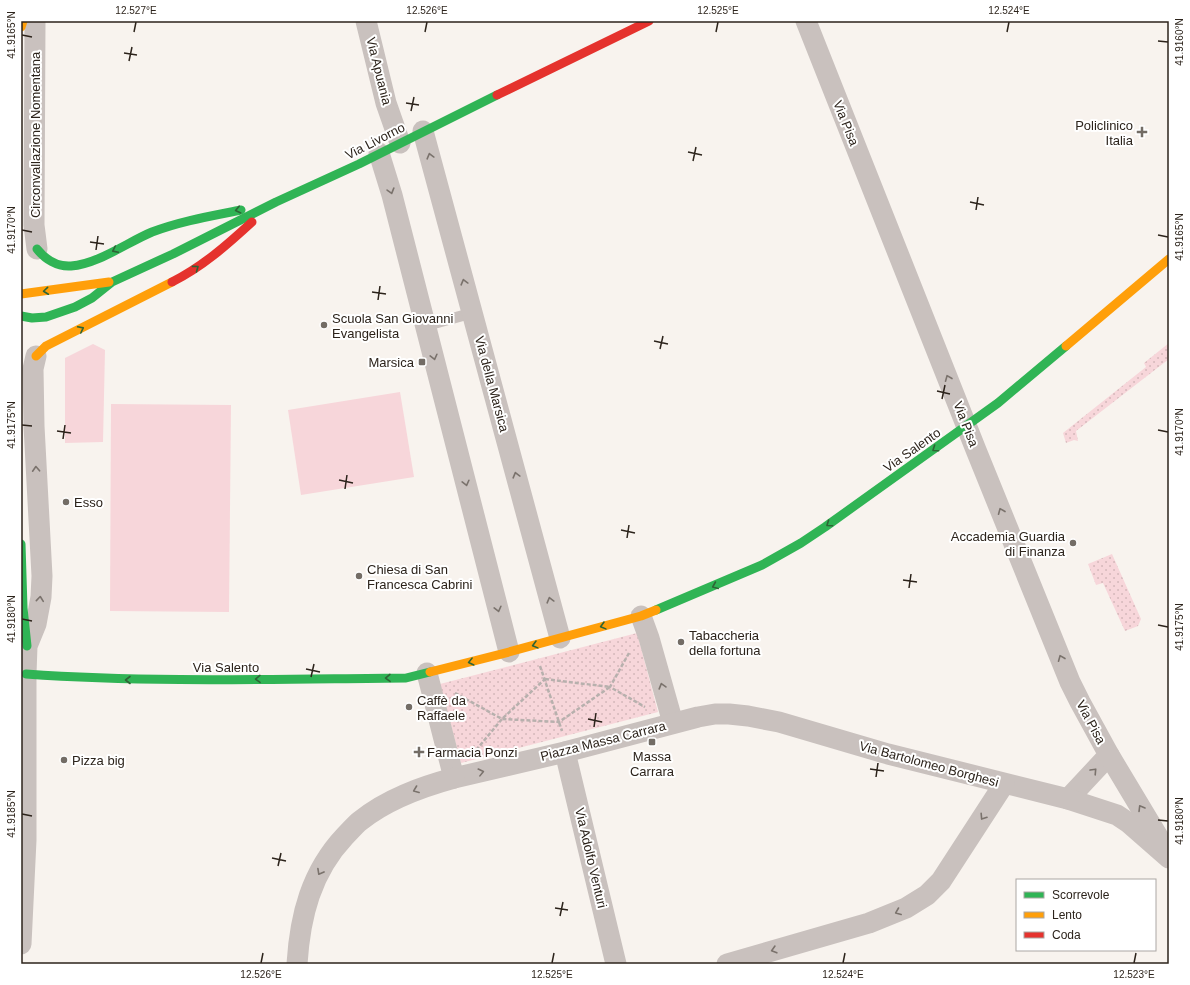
<svg xmlns="http://www.w3.org/2000/svg" width="1190" height="985" viewBox="0 0 1190 985" font-family="Helvetica,sans-serif">
<style>
.garden{fill:url(#garden-dots)}
.pitch{fill:#f7d6da}
.lines{fill:none;stroke-linecap:round;stroke-linejoin:round}
.path{stroke:#b7b0ad;stroke-width:2.5;stroke-dasharray:4 2;stroke-linecap:butt}
.lane{stroke:#c9c1be;stroke-width:11}
.street{stroke:#c9c1be;stroke-width:21}
.fast{stroke:#30b455;stroke-width:9}
.slow{stroke:#ff9f0a;stroke-width:9}
.jam{stroke:#e5322d;stroke-width:9}
.oneway{stroke:#7a726c}
.oneway2{stroke:#2e6435}
.ticks{fill:none;stroke:#2c231b;stroke-width:1.5}
.poi-dot{fill:#736c65;stroke:#fff;stroke-width:1.5}
.labels{text-anchor:middle;dominant-baseline:central;stroke-width:4;stroke-linejoin:round;paint-order:stroke}
.street-label{font-size:13px;fill:#2c231b;stroke:#fff}
.poi-label{font-size:13px;fill:#2c231b;stroke:#fff;text-anchor:start}
.neatline{fill:none;stroke:#2c231b;stroke-width:1.5}
.ticks-label{font-size:10px;text-anchor:middle;fill:#2c231b}
</style>
<defs>
<pattern id="garden-dots" width="8" height="8" patternUnits="userSpaceOnUse"><rect width="8" height="8" fill="#f7d6da"/><path d="M2 2h.1M6 6h.1" fill="none" stroke="#d4b7ba" stroke-width="1.8" stroke-linecap="round"/></pattern>
</defs>
<rect width="100%" height="100%" fill="#f8f3ee"/>
<!-- garden -->
<g class="garden">
<polygon points="1169,343 1169,359 1076,431 1078,441 1074,440 1066,443 1063,433 1146,367 1144,363"/>
<polygon points="1112,554 1141,619 1138,626 1125,631 1103,583 1096,585 1088,564"/>
<polygon points="637,633 658,712 461,763 440,684"/>
</g>
<!-- pitch -->
<g class="pitch">
<polygon points="93,344 105,350 103,442 65,443 65,358"/>
<polygon points="400,392 414,477 301,495 288,410"/>
<polygon points="111,404 231,405 229,612 110,611"/>
</g>
<g class="lines">
<!-- path -->
<g class="path">
<polyline points="629,653 610,687 645,707"/>
<polyline points="540,666 562,731"/>
<polygon points="545,679 610,687 559,722 502,719"/>
<polyline points="455,693 502,719 477,749"/>
</g>
<!-- lane -->
<polyline class="lane" points="425,326 472,313"/>
<!-- street -->
<g class="street">
<polyline points="35,21 34,225 37,249"/>
<polyline points="366,21 386,103 400,143"/>
<polyline points="806,21 976,450 1070,682 1080,702 1109,755 1068,799"/>
<polyline points="423,131 560,638"/>
<polyline points="379,153 392,195 509,652"/>
<polyline points="641,616 649,638 673,723"/>
<polyline points="427,673 454,778 565,752 698,717 715,714 729,714 748,716 779,722 888,754 1068,799 1117,815 1129,823 1169,858"/>
<polyline points="565,752 616,964"/>
<polyline points="1109,755 1163,845"/>
<polyline points="21,944 26,840 26,674 27,646 36,624 41,597 42,576 34,426 33,369 36,356"/>
<path d="M 297,964 C 300,916 311,872 345,836 C 350,831 355,825 360,821 C 387,799 421,787 454,778"/>
<polyline points="727,964 869,923 906,908 927,895 941,881 1004,784"/>
</g>
<!-- fast -->
<g class="fast">
<path d="M 37,249 C 45,259 57,267 71,266 C 98,264 128,242 152,232 C 181,221 211,216 241,210"/>
<polyline points="21,316 32,318 46,317 75,307 92,298 112,282 173,254 276,202 359,164 497,95"/>
<polyline points="21,544 23,608 27,646"/>
<polyline points="656,610 762,565 801,543 825,527 998,403 1066,346"/>
<path d="M 26,674 C 152,683 279,679 406,678 L 430,672"/>
</g>
<!-- slow -->
<g class="slow">
<polyline points="21,27 23,21"/>
<polyline points="21,294 109,282"/>
<polyline points="1066,346 1169,259"/>
<polyline points="36,356 46,346 172,282"/>
<polyline points="430,672 509,652 641,616 656,610"/>
</g>
<!-- jam -->
<g class="jam">
<polyline points="497,95 649,21"/>
<path d="M 172,282 C 202,267 227,245 252,222"/>
</g>
</g>
<!-- one-way arrows -->
<defs><path id="oneway-chevron" d="M-2-3.5L2.5 0L-2 3.5" fill="none" stroke-width="1.6" stroke-linecap="round" stroke-linejoin="round"/></defs>
<g class="oneway">
<use href="#oneway-chevron" transform="translate(430 156) rotate(-105)"/>
<use href="#oneway-chevron" transform="translate(391 191) rotate(74)"/>
<use href="#oneway-chevron" transform="translate(464 282) rotate(-105)"/>
<use href="#oneway-chevron" transform="translate(434 357) rotate(76)"/>
<use href="#oneway-chevron" transform="translate(948 378) rotate(-112)"/>
<use href="#oneway-chevron" transform="translate(36 469) rotate(-93)"/>
<use href="#oneway-chevron" transform="translate(516 475) rotate(-105)"/>
<use href="#oneway-chevron" transform="translate(466 483) rotate(76)"/>
<use href="#oneway-chevron" transform="translate(1001 511) rotate(-112)"/>
<use href="#oneway-chevron" transform="translate(40 599) rotate(-84)"/>
<use href="#oneway-chevron" transform="translate(550 600) rotate(-105)"/>
<use href="#oneway-chevron" transform="translate(498 609) rotate(76)"/>
<use href="#oneway-chevron" transform="translate(1061 658) rotate(-112)"/>
<use href="#oneway-chevron" transform="translate(662 686) rotate(-106)"/>
<use href="#oneway-chevron" transform="translate(1094 771) rotate(-47)"/>
<use href="#oneway-chevron" transform="translate(481 772) rotate(-14)"/>
<use href="#oneway-chevron" transform="translate(416 790) rotate(159)"/>
<use href="#oneway-chevron" transform="translate(1141 808) rotate(-121)"/>
<use href="#oneway-chevron" transform="translate(983 817) rotate(123)"/>
<use href="#oneway-chevron" transform="translate(320 872) rotate(119)"/>
<use href="#oneway-chevron" transform="translate(898 912) rotate(158)"/>
<use href="#oneway-chevron" transform="translate(774 950) rotate(164)"/>
</g>
<g class="oneway2">
<use href="#oneway-chevron" transform="translate(238 210) rotate(167)"/>
<use href="#oneway-chevron" transform="translate(115 250) rotate(154)"/>
<use href="#oneway-chevron" transform="translate(196 268) rotate(-36)"/>
<use href="#oneway-chevron" transform="translate(46 291) rotate(174)"/>
<use href="#oneway-chevron" transform="translate(81 329) rotate(-27)"/>
<use href="#oneway-chevron" transform="translate(935 449) rotate(145)"/>
<use href="#oneway-chevron" transform="translate(829 524) rotate(145)"/>
<use href="#oneway-chevron" transform="translate(715 586) rotate(157)"/>
<use href="#oneway-chevron" transform="translate(603 626) rotate(165)"/>
<use href="#oneway-chevron" transform="translate(535 645) rotate(165)"/>
<use href="#oneway-chevron" transform="translate(471 662) rotate(166)"/>
<use href="#oneway-chevron" transform="translate(388 678) rotate(179)"/>
<use href="#oneway-chevron" transform="translate(258 679) rotate(179)"/>
<use href="#oneway-chevron" transform="translate(128 680) rotate(-180)"/>
</g>
<!-- ticks -->
<path class="ticks" d="M 134,32 L 136,22M 425,32 L 427,22M 716,32 L 718,22M 1007,32 L 1009,22M 22,35 L 32,37M 1158,41 L 1168,42M 124,53 L 137,55M 129,61 L 132,47M 406,103 L 419,105M 411,111 L 414,97M 688,152 L 702,155M 693,161 L 696,147M 970,202 L 984,205M 976,210 L 978,197M 22,230 L 32,232M 1158,235 L 1168,237M 90,242 L 104,244M 96,250 L 98,236M 372,292 L 386,294M 378,300 L 380,286M 654,341 L 668,344M 660,349 L 663,336M 937,391 L 950,394M 942,399 L 945,385M 22,425 L 32,426M 1158,430 L 1168,432M 57,431 L 71,433M 63,439 L 65,425M 339,480 L 353,483M 345,489 L 347,475M 621,530 L 635,533M 627,538 L 629,525M 903,580 L 917,582M 909,588 L 911,574M 22,619 L 32,621M 1158,625 L 1168,627M 306,669 L 320,672M 311,677 L 314,664M 588,719 L 602,722M 594,727 L 596,713M 870,769 L 884,771M 876,777 L 878,763M 22,814 L 32,816M 1158,820 L 1168,821M 272,858 L 286,861M 278,866 L 281,853M 555,908 L 568,910M 560,916 L 563,902M 261,963 L 263,953M 552,963 L 554,953M 843,963 L 845,953M 1134,963 L 1136,953"/>
<!-- markers -->
<g class="poi-dot">
<path d="M1140 126h4v4h4v4h-4v4h-4v-4h-4v-4h4z"/>
<circle cx="324" cy="325" r="4"/>
<rect x="418" y="358" width="8" height="8" rx="2"/>
<circle cx="66" cy="502" r="4"/>
<circle cx="1073" cy="543" r="4"/>
<circle cx="359" cy="576" r="4"/>
<circle cx="681" cy="642" r="4"/>
<circle cx="409" cy="707" r="4"/>
<rect x="648" y="738" width="8" height="8" rx="2"/>
<path d="M417 746h4v4h4v4h-4v4h-4v-4h-4v-4h4z"/>
<circle cx="64" cy="760" r="4"/>
</g>
<g class="labels">
<!-- street labels -->
<g class="street-label">
<text transform="translate(379 71) rotate(76)">Via Apuania</text>
<text transform="translate(846 123) rotate(68)">Via Pisa</text>
<text transform="translate(35 135) rotate(-90)">Circonvallazione Nomentana</text>
<text transform="translate(375 141) rotate(-27)">Via Livorno</text>
<text transform="translate(492 384) rotate(75)">Via della Marsica</text>
<text transform="translate(966 424) rotate(69)">Via Pisa</text>
<text transform="translate(912 450) rotate(-35)">Via Salento</text>
<text x="226" y="667">Via Salento</text>
<text transform="translate(1091 722) rotate(62)">Via Pisa</text>
<text transform="translate(603 741) rotate(-14)">Piazza Massa Carrara</text>
<text transform="translate(929 764) rotate(15)">Via Bartolomeo Borghesi</text>
<text transform="translate(591 858) rotate(77)">Via Adolfo Venturi</text>
</g>
<!-- poi labels -->
<g class="poi-label">
<text x="1133" y="125" text-anchor="end">Policlinico<tspan x="1133" dy="15">Italia</tspan></text>
<text x="332" y="318">Scuola San Giovanni<tspan x="332" dy="15">Evangelista</tspan></text>
<text x="414" y="362" text-anchor="end">Marsica</text>
<text x="74" y="502">Esso</text>
<text x="1065" y="536" text-anchor="end">Accademia Guardia<tspan x="1065" dy="15">di Finanza</tspan></text>
<text x="367" y="569">Chiesa di San<tspan x="367" dy="15">Francesca Cabrini</tspan></text>
<text x="689" y="635">Tabaccheria<tspan x="689" dy="15">della fortuna</tspan></text>
<text x="417" y="700">Caffè da<tspan x="417" dy="15">Raffaele</tspan></text>
<text x="427" y="752">Farmacia Ponzi</text>
<text x="652" y="756" text-anchor="middle">Massa<tspan x="652" dy="15">Carrara</tspan></text>
<text x="72" y="760">Pizza big</text>
</g>
</g>
<!-- border -->
<rect width="1190" height="985" fill="none" stroke="#ffffff" stroke-width="44"/>
<!-- legend -->
<rect x="1016" y="879" width="140" height="72" fill="#ffffff" stroke="#aba7a4"/>
<rect x="1024" y="892" width="20" height="6" fill="#30b455" stroke="#aba7a4"/>
<text x="1052" y="899" font-size="12" fill="#2c231b">Scorrevole</text>
<rect x="1024" y="912" width="20" height="6" fill="#ff9f0a" stroke="#aba7a4"/>
<text x="1052" y="919" font-size="12" fill="#2c231b">Lento</text>
<rect x="1024" y="932" width="20" height="6" fill="#e5322d" stroke="#aba7a4"/>
<text x="1052" y="939" font-size="12" fill="#2c231b">Coda</text>
<rect x="22" y="22" width="1146" height="941" class="neatline"/>
<g class="ticks-label">
<text x="136" y="14">12.527°E</text>
<text x="427" y="14">12.526°E</text>
<text x="718" y="14">12.525°E</text>
<text x="1009" y="14">12.524°E</text>
<text transform="translate(11 35) rotate(-90)" y="4">41.9165°N</text>
<text transform="translate(1179 42) rotate(-90)" y="4">41.9160°N</text>
<text transform="translate(11 230) rotate(-90)" y="4">41.9170°N</text>
<text transform="translate(1179 237) rotate(-90)" y="4">41.9165°N</text>
<text transform="translate(11 425) rotate(-90)" y="4">41.9175°N</text>
<text transform="translate(1179 432) rotate(-90)" y="4">41.9170°N</text>
<text transform="translate(11 619) rotate(-90)" y="4">41.9180°N</text>
<text transform="translate(1179 627) rotate(-90)" y="4">41.9175°N</text>
<text transform="translate(11 814) rotate(-90)" y="4">41.9185°N</text>
<text transform="translate(1179 821) rotate(-90)" y="4">41.9180°N</text>
<text x="261" y="978">12.526°E</text>
<text x="552" y="978">12.525°E</text>
<text x="843" y="978">12.524°E</text>
<text x="1134" y="978">12.523°E</text>
</g>
</svg>
